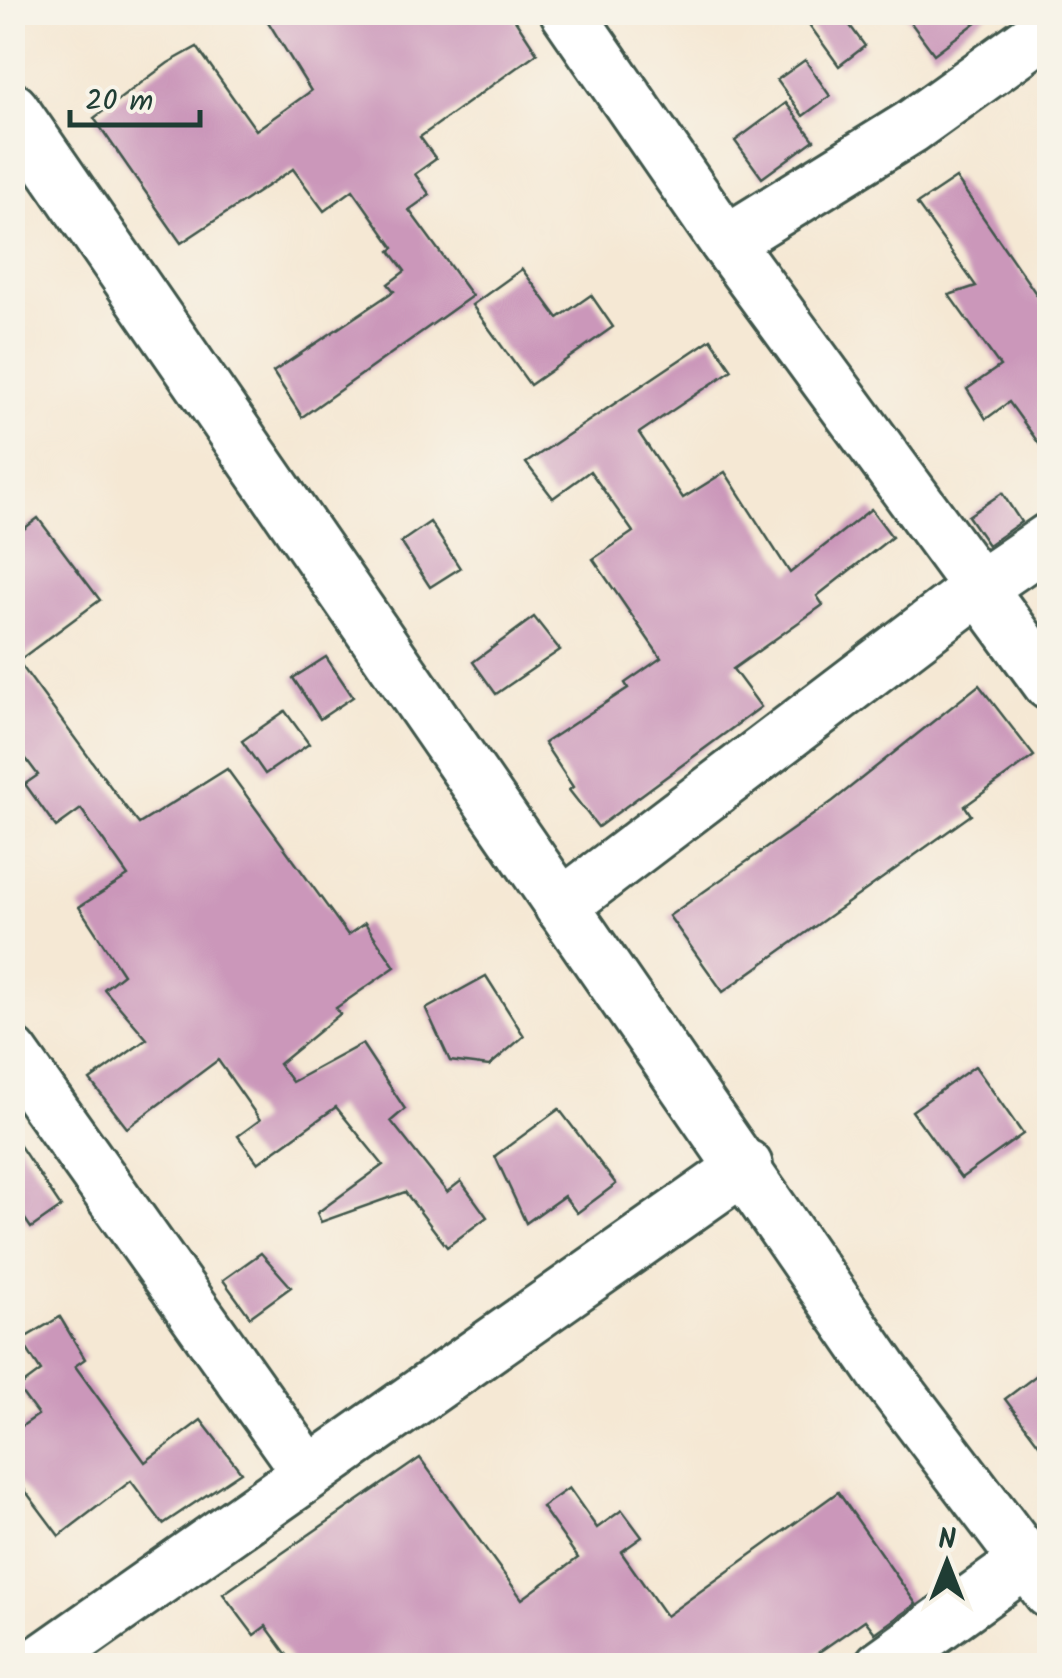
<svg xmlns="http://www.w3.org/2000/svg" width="1062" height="1678" viewBox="0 0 1062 1678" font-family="Kalam,sans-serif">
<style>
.building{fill:#cb97ba}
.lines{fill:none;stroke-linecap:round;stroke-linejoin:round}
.minor-casing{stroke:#3f574c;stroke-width:58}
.minor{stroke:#fff;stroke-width:52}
</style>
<rect width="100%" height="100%" fill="#f7f3e8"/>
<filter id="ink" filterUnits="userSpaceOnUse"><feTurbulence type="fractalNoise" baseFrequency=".01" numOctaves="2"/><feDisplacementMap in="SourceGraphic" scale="20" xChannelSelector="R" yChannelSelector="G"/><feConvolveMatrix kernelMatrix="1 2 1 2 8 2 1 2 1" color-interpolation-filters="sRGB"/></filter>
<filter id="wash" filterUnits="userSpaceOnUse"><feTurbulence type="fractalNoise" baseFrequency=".0048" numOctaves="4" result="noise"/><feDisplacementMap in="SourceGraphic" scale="40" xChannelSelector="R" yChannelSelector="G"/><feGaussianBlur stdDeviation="2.25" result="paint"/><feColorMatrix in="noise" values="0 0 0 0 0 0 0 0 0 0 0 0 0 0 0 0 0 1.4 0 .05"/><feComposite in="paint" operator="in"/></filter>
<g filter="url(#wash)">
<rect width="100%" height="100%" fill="#f5e8d4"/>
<g id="blocks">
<!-- building -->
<g class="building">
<polygon points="262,12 510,12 537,53 420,137 436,159 415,174 430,195 409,210 472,296 302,417 273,372 394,291 388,284 405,271 390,251 394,248 353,190 324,211 293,169 181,243 94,118 168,63 197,47 256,130 311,91"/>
<polygon points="800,12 840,12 865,46 839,66"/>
<polygon points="903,12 990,12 934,54"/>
<polygon points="805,60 830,96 803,116 777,80"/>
<polygon points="786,103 814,140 762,178 735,141"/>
<polygon points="956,178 1050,314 1050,459 1009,402 986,419 967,389 1000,366 949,295 976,286 917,204"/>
<polygon points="522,269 558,318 591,295 613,327 530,385 472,305"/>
<polygon points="711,339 732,370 639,433 683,498 725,472 790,573 871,509 892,537 817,596 823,605 733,669 761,707 598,827 569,790 573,787 544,743 628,688 625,683 661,658 593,559 633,532 590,471 553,498 526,463"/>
<polygon points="1002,493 1021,522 988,545 968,516"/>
<polygon points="38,518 100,600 18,661 124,805 139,824 227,769 348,935 365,923 395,967 336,1008 340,1014 279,1064 292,1082 362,1044 405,1109 391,1121 447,1192 461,1181 487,1217 447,1247 405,1192 321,1222 317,1213 383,1165 336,1107 258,1163 238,1136 260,1120 218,1060 127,1128 90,1080 147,1039 104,989 123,974 79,907 128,876 81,809 56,827 25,784 38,775 12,740 12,538"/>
<polygon points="430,522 460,568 430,587 401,542"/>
<polygon points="534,617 560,650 496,694 473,662"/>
<polygon points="326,657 353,697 320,719 293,678"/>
<polygon points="979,685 1034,756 965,806 971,815 723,992 669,916 833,801"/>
<polygon points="285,711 309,744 265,774 242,741"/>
<polygon points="486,976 524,1036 489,1066 450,1061 426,1009"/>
<polygon points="975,1066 1023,1134 961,1178 912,1111"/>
<polygon points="559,1109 616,1184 577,1213 564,1196 526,1223 495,1156"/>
<polygon points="12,1134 61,1207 31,1228 12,1200"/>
<polygon points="261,1253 291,1287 250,1317 223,1280"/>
<polygon points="60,1317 85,1359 75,1366 145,1462 201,1420 241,1472 163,1524 131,1481 59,1536 12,1473 12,1433 38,1415 18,1388 41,1371 21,1340"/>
<polygon points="1050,1365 1050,1459 1005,1399"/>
<polygon points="420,1458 522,1599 578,1558 542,1507 569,1488 597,1528 622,1510 642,1537 621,1552 666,1616 838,1492 916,1604 875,1633 865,1620 799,1666 295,1666 266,1626 254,1635 223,1594"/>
</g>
</g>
</g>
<g filter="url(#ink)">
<use href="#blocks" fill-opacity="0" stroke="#3f574c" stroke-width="2.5"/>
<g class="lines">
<!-- minor casing -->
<g class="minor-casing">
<g id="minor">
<polyline points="567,12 726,242 1050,684"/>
<polyline points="12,109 884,1373 1050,1592"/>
<polyline points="726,242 911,127 1050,27"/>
<polyline points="561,906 980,587 1050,539"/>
<polyline points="12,1054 308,1472"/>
<polyline points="35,1666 746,1166"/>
<polyline points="881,1666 1027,1561"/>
</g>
</g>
<!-- minor -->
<use href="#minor" class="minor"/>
</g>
</g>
<!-- margin -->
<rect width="1062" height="1678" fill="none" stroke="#f7f3e8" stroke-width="50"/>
<!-- north arrow -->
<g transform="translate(947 1563)" stroke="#f7f3e8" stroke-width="8" paint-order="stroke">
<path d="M0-8L18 38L0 25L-18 38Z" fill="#1f3d34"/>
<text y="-15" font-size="28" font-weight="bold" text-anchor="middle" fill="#1f3d34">N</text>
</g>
<!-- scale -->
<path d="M70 110v15h130v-15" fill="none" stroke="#1f3d34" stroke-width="5"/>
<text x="85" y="110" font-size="30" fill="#1f3d34" stroke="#f7f3e8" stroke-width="8" paint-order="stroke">20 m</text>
</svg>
